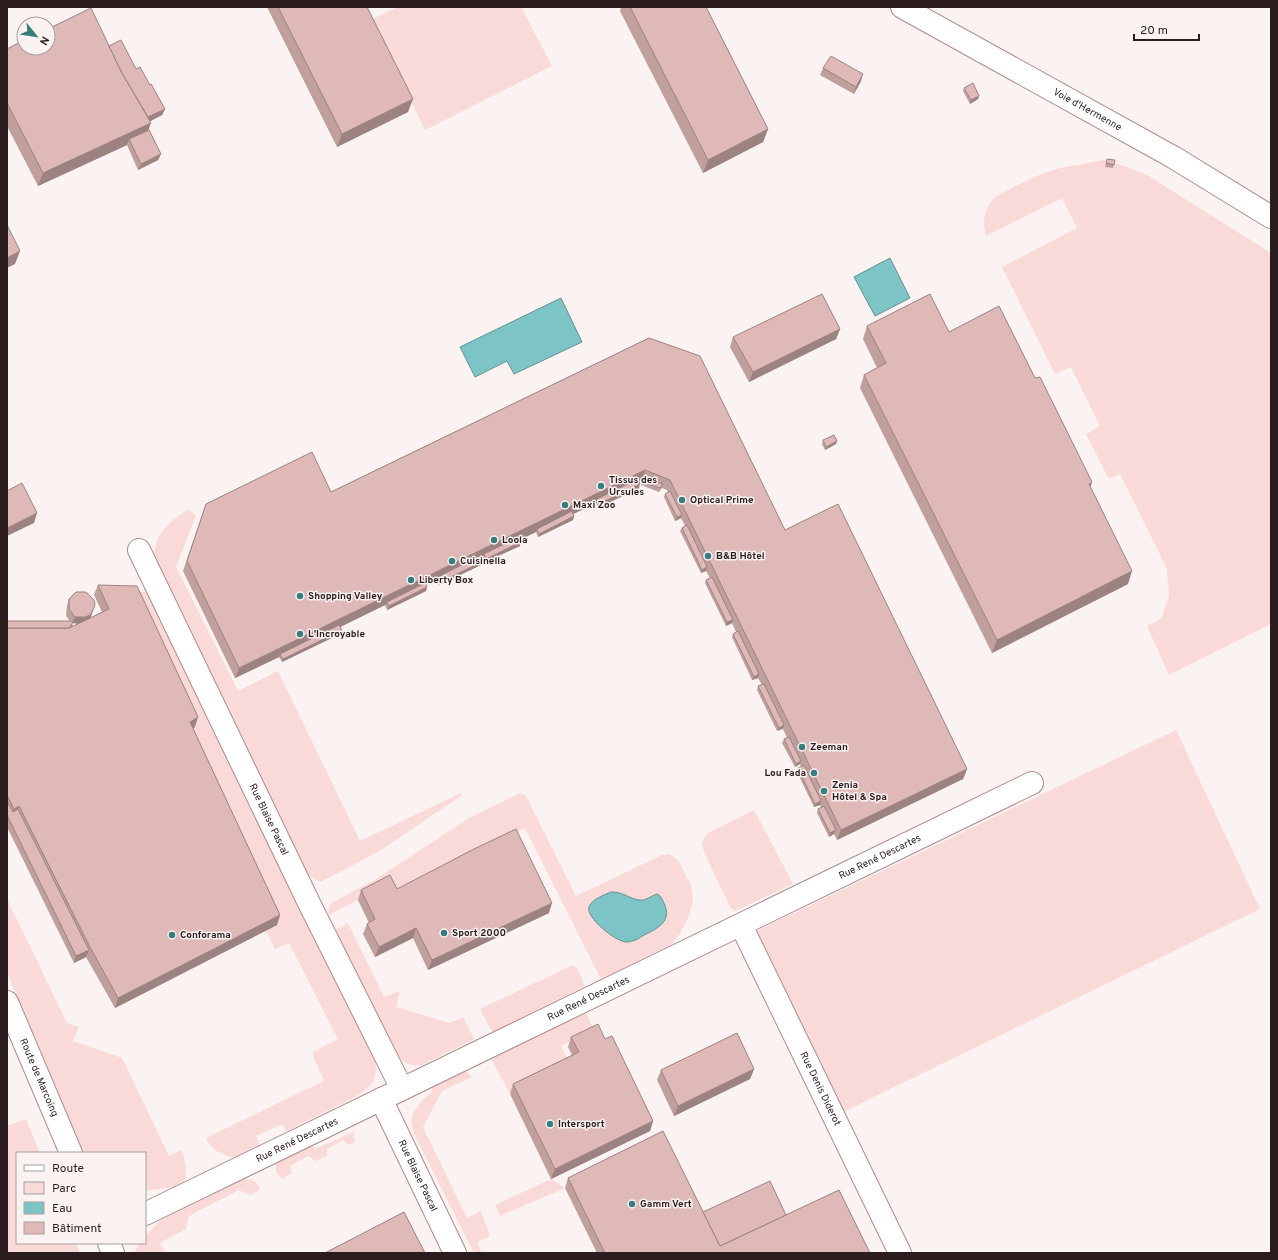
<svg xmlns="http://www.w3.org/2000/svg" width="1278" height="1260" viewBox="0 0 1278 1260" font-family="Overpass,sans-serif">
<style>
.green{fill:#f9dad8}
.water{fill:#7cc4c5;stroke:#649293}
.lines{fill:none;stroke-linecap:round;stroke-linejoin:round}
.minor-casing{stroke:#af8b89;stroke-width:24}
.minor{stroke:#fff;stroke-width:22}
.wall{fill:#c09f9d;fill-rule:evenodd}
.shaded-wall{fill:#9c8280}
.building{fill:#dfb9b7;stroke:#9c8280}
.poi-dot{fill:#357e7f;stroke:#fbf3f2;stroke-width:1.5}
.labels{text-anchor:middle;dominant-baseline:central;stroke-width:3;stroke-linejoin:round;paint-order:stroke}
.street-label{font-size:10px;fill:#2b1d1d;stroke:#fbf3f2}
.poi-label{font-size:10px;font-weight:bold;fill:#2b1d1d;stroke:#fbf3f2;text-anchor:start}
</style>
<rect width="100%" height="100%" fill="#fbf3f2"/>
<!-- green -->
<g class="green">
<polygon points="398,7 521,7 552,66 425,130 370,20"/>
<path d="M 1102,160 L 1119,164 L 1147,175 L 1271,253 L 1271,624 L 1169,675 L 1147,626 L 1161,619 L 1169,596 L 1167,569 L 1120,474 L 1109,479 L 1086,434 L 1100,426 L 1071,367 L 1055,374 L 1002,267 L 1077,228 L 1062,198 L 986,236 C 983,224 983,214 990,203 C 994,196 1003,193 1010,189 C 1029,179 1050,169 1071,166 C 1081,164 1091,163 1102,160 Z"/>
<path d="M 188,509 L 196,515 L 176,567 L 238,691 L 278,671 L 360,841 L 461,793 L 462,795 L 378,852 L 320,882 L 307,874 L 154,558 C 154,533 170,522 188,509 Z"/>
<path d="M 94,590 L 148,592 L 375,1061 C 378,1081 372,1086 355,1097 L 286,1131 L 282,1124 L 256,1136 L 260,1144 L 234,1158 C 221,1154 212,1151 206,1138 L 324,1081 L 313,1056 L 313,1052 L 338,1039 L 289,943 L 275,949 L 266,931 L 276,925 L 186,732 L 195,727 L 94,595 Z"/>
<polygon points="1176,730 1260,909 843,1112 757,931"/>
<polygon points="520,793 526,796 576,896 662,855 669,854 678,860 691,885 693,900 689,916 679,935 672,944 601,979 525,828 469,856 394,899 386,885 327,916 330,904 376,879 469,818"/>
<polygon points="754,810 793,884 735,911 730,907 704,852 702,844 704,838 708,833"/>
<polygon points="7,899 67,1023 79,1027 73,1041 122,1058 169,1156 182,1150 186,1166 185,1181 174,1187 145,1191 145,1153 84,1153 7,973"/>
<path d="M 348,923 L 384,997 L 400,991 L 396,1007 L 450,1023 L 463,1017 L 474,1039 L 422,1065 C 411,1067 406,1064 398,1056 L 335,930 Z"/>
<polygon points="573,965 577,968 585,986 492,1032 480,1009"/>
<polygon points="585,1011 594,1030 561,1046 570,1064 510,1094 492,1060 495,1055"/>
<polygon points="466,1071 472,1077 442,1091 423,1127 467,1218 481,1211 490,1236 477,1242 482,1253 474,1253 413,1131 411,1119 414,1112 420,1103 431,1093 433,1087"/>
<polygon points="26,1119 40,1153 17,1153 17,1243 76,1243 80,1253 7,1253 7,1126"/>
<polygon points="356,1131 353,1137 356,1142 349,1145 343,1140 327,1149 327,1156 316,1161 308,1156 290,1166 292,1173 282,1179 276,1172 276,1163 312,1145 315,1149"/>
<path d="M 244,1179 C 253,1179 258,1181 260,1190 L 250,1195 L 239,1190 L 189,1216 L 186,1229 L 160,1243 L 165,1253 L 134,1253 L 140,1243 L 145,1243 L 145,1236 L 161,1220 Z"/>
<polygon points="551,1179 565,1188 500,1216 495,1205"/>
</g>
<!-- water -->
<g class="water">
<polygon points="890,258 910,298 875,316 854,277"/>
<polygon points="561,298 582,342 514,374 507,361 475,377 460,347"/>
<path d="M 611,892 C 624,892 630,899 639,900 C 645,901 651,896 657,894 L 660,896 C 674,917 664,926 644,935 C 640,938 633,942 627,942 C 617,943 585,917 589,907 C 592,899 604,895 611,892 Z"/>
</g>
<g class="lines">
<!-- minor casing -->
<g class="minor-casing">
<g id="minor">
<path id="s1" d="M 902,7 L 1173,157 L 1271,217"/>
<path id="s2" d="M 139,550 L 310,905 L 402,1089"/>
<path id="s3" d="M 741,925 L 900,1253"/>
<path id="s4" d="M 7,1002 L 71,1153"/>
<path id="s5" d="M 381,1099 L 455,1253"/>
<path id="s6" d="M 145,1214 L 1032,783"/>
<polyline points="109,1243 113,1253"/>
</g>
</g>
<!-- minor -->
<use href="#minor" class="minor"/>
</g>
<!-- wall -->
<g class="wall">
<polygon points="267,7 367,7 408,112 337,147"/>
<polygon points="621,7 706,7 768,129 763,142 703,173 620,11"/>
<polygon points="109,46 136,69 150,85 165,109 162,115 150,121 149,130 161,154 158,160 138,170 127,145 38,186 7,126 7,49"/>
<polygon points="823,68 861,81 854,94 820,75"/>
<polygon points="964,88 979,96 978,99 970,104 963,91"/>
<polygon points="1107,159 1114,165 1113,168 1105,167"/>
<polygon points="867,326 949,332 1035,378 1090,488 1128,584 992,653 860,388 864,375 877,368 863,339"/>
<polygon points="840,329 836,339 749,382 730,347 733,337"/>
<polygon points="649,338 785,530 967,769 963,779 837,840 834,834 829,837 817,813 818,809 821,807 820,805 814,807 797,772 798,768 801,767 800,764 795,767 782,743 784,739 787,738 783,729 777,731 757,690 758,686 762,685 758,678 752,680 732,637 733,634 736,632 732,623 726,626 705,583 706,580 710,578 706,571 701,573 680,531 682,528 685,526 681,518 675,521 664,497 665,494 668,492 667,490 662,488 659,492 641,485 642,480 639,482 639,488 598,508 596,503 573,514 574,516 573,520 538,537 536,532 520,539 520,546 485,562 483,558 480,559 481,565 439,585 437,580 426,585 427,587 426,591 387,610 385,605 340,627 340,634 282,662 279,657 235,678 183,571 206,504 331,492"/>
<polygon points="823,440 837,441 836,444 825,450 822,444"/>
<path d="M 98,585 L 195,727 L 193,729 L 280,915 L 277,925 L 115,1008 L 86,957 L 74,963 L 7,827 L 7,621 L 70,621 L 66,616 L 67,606 L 69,599 L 93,610 L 90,618 L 102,612 L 94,595 ZM 73,623 L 78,624 L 72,627 Z"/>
<polygon points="397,889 549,913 428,970 413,938 375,957 363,934 367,924 369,923 358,900 361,890"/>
<polygon points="571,1037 653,1121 650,1131 551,1179 510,1094 513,1084 572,1055 568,1047"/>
<polygon points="754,1069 750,1079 674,1116 657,1080 661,1070"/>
<polygon points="568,1178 703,1212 786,1215 870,1253 597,1253 565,1188"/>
</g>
<!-- shaded-wall -->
<g class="shaded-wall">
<polygon points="863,74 861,81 854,94 856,87"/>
<polygon points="979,96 978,99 970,104 971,100"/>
<polygon points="413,99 408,112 337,147 342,134"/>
<polygon points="165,109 162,115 141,126 143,119"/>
<polygon points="151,123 146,136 129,139 127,145 38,186 43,173"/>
<polygon points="768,129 763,142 703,173 708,160"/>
<polygon points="161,154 158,160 138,170 141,164"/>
<polygon points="20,251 15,264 7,268 7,258"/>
<polygon points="840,329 836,339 749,382 753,372"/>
<polygon points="837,441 836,444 825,450 826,447"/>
<polygon points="645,470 642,480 598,502 597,499 596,503 538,531 537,529 536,532 485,557 484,554 483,558 439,579 438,577 437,580 388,604 387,602 385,605 281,656 280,654 279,657 235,678 239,668"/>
<polygon points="1092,482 1088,495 1089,484"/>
<polygon points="640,484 639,488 598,508 599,504"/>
<polygon points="37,513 34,523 7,536 7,528"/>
<polygon points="682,515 681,518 675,521 677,517"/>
<polygon points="574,516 573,520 538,537 539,534"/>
<polygon points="521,542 520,546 485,562 486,559"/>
<polygon points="482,562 481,565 439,585 440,582"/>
<polygon points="707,567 706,571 701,573 702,570"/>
<polygon points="1132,571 1128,584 992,653 997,640"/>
<polygon points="427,587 426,591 387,610 389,606"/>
<polygon points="93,610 91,617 87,621 83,624 73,623 75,617"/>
<polygon points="733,620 732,623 726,626 727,622"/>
<polygon points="342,630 340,634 282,662 283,659"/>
<polygon points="759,674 758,678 752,680 754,677"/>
<polygon points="198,717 195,727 186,732 190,722"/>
<polygon points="784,725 783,728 777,731 779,728"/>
<polygon points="801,761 800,764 795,767 796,764"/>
<polygon points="967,769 963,779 837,840 841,830"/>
<polygon points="821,801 820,805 814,807 815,804"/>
<polygon points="19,806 16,816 10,819 14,809"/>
<polygon points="836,830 834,834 829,837 830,833"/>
<polygon points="552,903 549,913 428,970 432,960"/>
<polygon points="280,915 277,925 115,1008 118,998"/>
<polygon points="416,928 413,938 375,957 379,947"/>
<polygon points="89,950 86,957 74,963 76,956"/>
<polygon points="754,1069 750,1079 674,1116 678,1106"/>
<polygon points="653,1121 650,1131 551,1179 555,1169"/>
</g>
<!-- building -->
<g class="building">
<polygon points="278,7 367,7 413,99 342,134"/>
<polygon points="630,7 706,7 768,129 708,160"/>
<polygon points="91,8 122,73 151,123 43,173 7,103 7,49 24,40 24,48 48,48 48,29"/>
<polygon points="121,40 136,69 140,67 150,85 151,84 165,109 148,117 122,73 109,46"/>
<polygon points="831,56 863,74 856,87 823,68"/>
<polygon points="973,83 979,96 971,100 964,88"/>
<polygon points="149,130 161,154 141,164 129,139"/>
<polygon points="1107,159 1115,160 1114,165 1106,163"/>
<polygon points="7,225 20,251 7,258"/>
<polygon points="822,294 840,329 753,372 733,337"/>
<polygon points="930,294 949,332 999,306 1035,378 1040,377 1092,482 1089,484 1132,571 997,640 864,375 886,363 867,326"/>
<polygon points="649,338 700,356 785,530 838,504 967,769 841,830 670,480 645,470 239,668 187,561 206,504 312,452 331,492"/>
<polygon points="834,435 837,441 826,447 823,440"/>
<polygon points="643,477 663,484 660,488 642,482"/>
<polygon points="638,479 640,484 599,504 597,499"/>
<polygon points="22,483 37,513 7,528 7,491"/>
<polygon points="670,491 682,515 677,517 665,494"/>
<polygon points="572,511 574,516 539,534 537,529"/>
<polygon points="687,525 707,567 702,570 682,528"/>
<polygon points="519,537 521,542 486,559 484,554"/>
<polygon points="479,556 482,562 440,582 438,577"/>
<polygon points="712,577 733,620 727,622 706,580"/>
<polygon points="425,583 427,587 389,606 387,602"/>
<polygon points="98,585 137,586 198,717 190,722 280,915 118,998 90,947 19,806 14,809 7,795 7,628 69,628 109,609"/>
<polygon points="76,592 86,592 94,600 95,605 93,610 90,615 85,617 75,617 69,609 69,599"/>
<polygon points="7,621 74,621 69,628 7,628"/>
<polygon points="339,625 342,630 283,659 280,654"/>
<polygon points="738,631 759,674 754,677 733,634"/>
<polygon points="764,684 784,725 779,728 758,686"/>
<polygon points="789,737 801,761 796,764 784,739"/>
<polygon points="804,765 821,801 815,804 798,768"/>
<polygon points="7,801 13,812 18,809 89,950 76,956 7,815"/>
<polygon points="824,806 836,830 830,833 818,809"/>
<polygon points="516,829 552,903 432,960 416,928 379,947 367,924 375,919 361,890 390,875 397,889 474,849"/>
<polygon points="598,1024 605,1039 612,1036 653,1121 555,1169 513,1084 579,1052 571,1037"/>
<polygon points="737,1033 754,1069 678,1106 661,1070"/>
<polygon points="663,1131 720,1246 839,1190 870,1253 605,1253 568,1178"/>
<polygon points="770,1181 786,1215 720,1246 703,1212"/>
<polygon points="404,1212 425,1253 325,1253"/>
</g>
<!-- markers -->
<g class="poi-dot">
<circle cx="601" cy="486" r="4"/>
<circle cx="682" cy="500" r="4"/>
<circle cx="565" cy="505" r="4"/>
<circle cx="494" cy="540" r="4"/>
<circle cx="708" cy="556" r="4"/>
<circle cx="452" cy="561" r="4"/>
<circle cx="411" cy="580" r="4"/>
<circle cx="300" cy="596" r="4"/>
<circle cx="300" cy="634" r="4"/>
<circle cx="802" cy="747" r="4"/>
<circle cx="814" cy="773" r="4"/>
<circle cx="824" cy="791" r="4"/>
<circle cx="444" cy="933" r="4"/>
<circle cx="172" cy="935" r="4"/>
<circle cx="550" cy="1124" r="4"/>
<circle cx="632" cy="1204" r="4"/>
</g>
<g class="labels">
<!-- street labels -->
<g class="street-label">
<text stroke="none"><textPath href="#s1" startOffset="212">Voie d'Hermenne</textPath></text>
<text stroke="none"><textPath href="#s2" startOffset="299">Rue Blaise Pascal</textPath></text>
<text stroke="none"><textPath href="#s6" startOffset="817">Rue René Descartes</textPath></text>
<text stroke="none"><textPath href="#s6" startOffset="493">Rue René Descartes</textPath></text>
<text stroke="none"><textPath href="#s4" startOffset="82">Route de Marcoing</textPath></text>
<text stroke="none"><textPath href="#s3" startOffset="182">Rue Denis Diderot</textPath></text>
<text stroke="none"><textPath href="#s6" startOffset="169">Rue René Descartes</textPath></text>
<text stroke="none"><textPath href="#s5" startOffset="85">Rue Blaise Pascal</textPath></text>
</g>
<!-- poi labels -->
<g class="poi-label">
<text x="609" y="480">Tissus des<tspan x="609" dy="12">Ursules</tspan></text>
<text x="690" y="500">Optical Prime</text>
<text x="573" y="505">Maxi Zoo</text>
<text x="502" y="540">Loola</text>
<text x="716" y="556">B&amp;B Hôtel</text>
<text x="460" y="561">Cuisinella</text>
<text x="419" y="580">Liberty Box</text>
<text x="308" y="596">Shopping Valley</text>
<text x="308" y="634">L'Incroyable</text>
<text x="810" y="747">Zeeman</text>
<text x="806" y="773" text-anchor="end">Lou Fada</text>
<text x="832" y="785">Zenia<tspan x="832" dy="12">Hôtel &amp; Spa</tspan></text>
<text x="452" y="933">Sport 2000</text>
<text x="180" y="935">Conforama</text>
<text x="558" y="1124">Intersport</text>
<text x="640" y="1204">Gamm Vert</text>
</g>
</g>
<!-- border -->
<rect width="1278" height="1260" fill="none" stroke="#2b1d1d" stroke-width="16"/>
<!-- legend -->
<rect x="16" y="1152" width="130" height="92" fill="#fbf3f2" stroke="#a89d9d"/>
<rect x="24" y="1165" width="20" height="6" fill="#ffffff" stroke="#a89d9d"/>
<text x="52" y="1172" font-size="12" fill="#2b1d1d">Route</text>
<rect x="24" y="1182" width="20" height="12" fill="#f9dad8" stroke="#a89d9d"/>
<text x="52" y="1192" font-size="12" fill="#2b1d1d">Parc</text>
<rect x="24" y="1202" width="20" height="12" fill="#7cc4c5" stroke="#a89d9d"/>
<text x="52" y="1212" font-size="12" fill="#2b1d1d">Eau</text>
<rect x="24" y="1222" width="20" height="12" fill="#dfb9b7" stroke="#a89d9d"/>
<text x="52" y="1232" font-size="12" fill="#2b1d1d">Bâtiment</text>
<!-- north arrow -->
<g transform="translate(36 36) rotate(120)"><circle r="19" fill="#fbf3f2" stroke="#a89d9d"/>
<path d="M0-3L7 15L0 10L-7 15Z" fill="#357e7f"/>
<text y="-6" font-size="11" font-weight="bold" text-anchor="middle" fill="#2b1d1d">N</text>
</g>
<!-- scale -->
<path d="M1134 34v6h65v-6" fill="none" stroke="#2b1d1d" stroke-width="2"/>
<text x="1140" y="34" font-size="12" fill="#2b1d1d" stroke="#fbf3f2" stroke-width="3" paint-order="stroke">20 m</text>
</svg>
